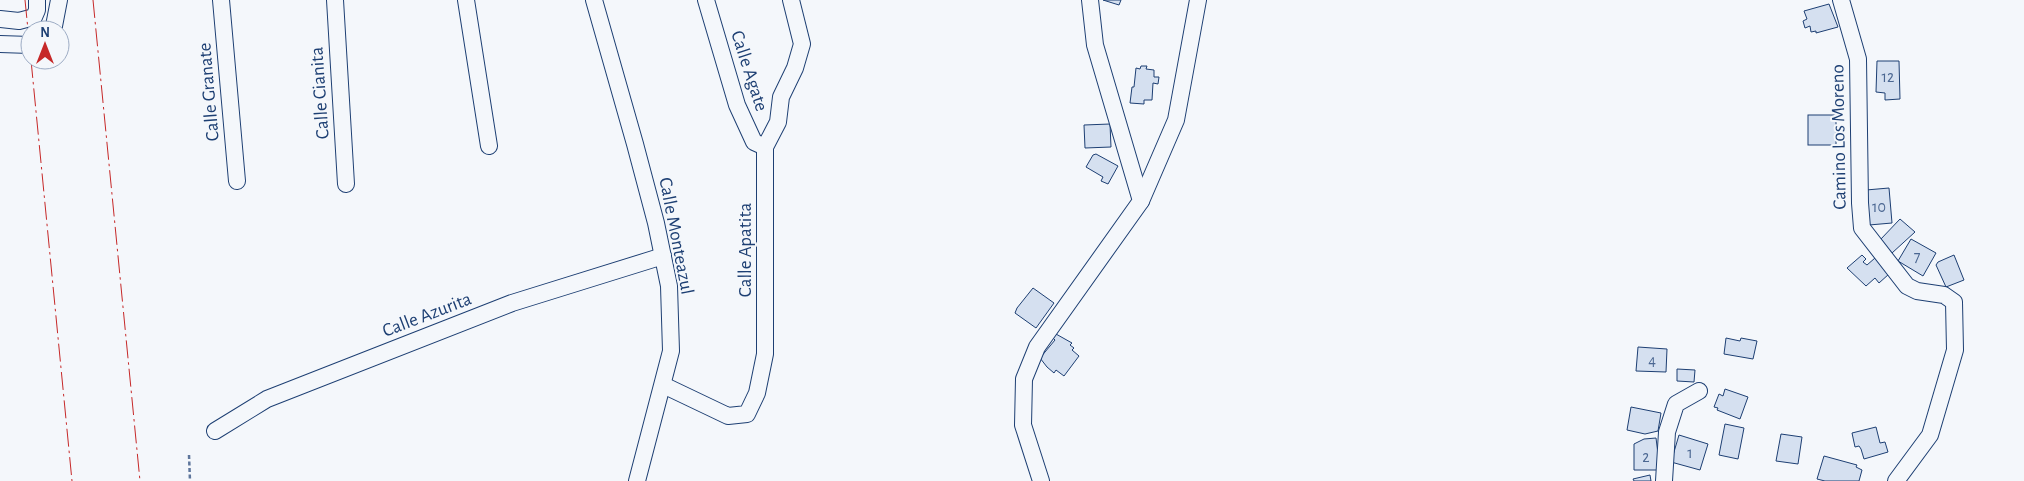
<svg xmlns="http://www.w3.org/2000/svg" width="2024" height="481" viewBox="0 0 2024 481" font-family="'Alegreya Sans',sans-serif">
<style>
.building{fill:#d5e0f0;stroke:#1d3f73}
.lines{fill:none;stroke-linecap:round;stroke-linejoin:round}
.minor-casing{stroke:#1d3f73;stroke-width:18}
.path{stroke:#5e769c;stroke-width:2.5;stroke-dasharray:4 2.5;stroke-linecap:butt}
.minor{stroke:#f4f7fb;stroke-width:16}
.power{stroke:#c62828;stroke-width:1;stroke-dasharray:18 4 2.5 4;stroke-linecap:butt}
.labels{text-anchor:middle;dominant-baseline:central;stroke-width:4;stroke-linejoin:round;paint-order:stroke}
.number-label{font-size:16px;fill:#4b6792}
.street-label{font-size:19px;fill:#1d3f73;stroke:#f4f7fb}
</style>
<rect width="100%" height="100%" fill="#f4f7fb"/>
<!-- building -->
<g class="building">
<polygon points="1103,0 1121,0 1119,5"/>
<polygon points="1829,4 1838,27 1816,33 1816,31 1811,32 1810,26 1805,28 1803,21 1807,19 1804,11"/>
<polygon points="1877,61 1899,61 1900,99 1885,100 1885,93 1876,92"/>
<polygon points="1141,66 1147,66 1146,69 1154,70 1154,77 1159,77 1158,84 1153,83 1152,100 1144,100 1144,104 1130,103 1132,87 1134,87 1136,68 1140,69"/>
<rect x="1808" y="115" width="28" height="30"/>
<polygon points="1110,124 1111,147 1085,148 1084,125"/>
<polygon points="1096,154 1118,166 1108,184 1101,181 1103,177 1086,167 1093,155"/>
<polygon points="1889,188 1892,223 1869,225 1866,190"/>
<polygon points="1900,219 1915,232 1892,253 1880,240"/>
<polygon points="1911,239 1936,253 1923,276 1898,261"/>
<polygon points="1862,255 1866,259 1863,262 1867,265 1875,258 1889,274 1879,283 1875,278 1866,286 1847,268"/>
<polygon points="1954,255 1964,280 1946,287 1936,265 1938,262"/>
<polygon points="1033,288 1054,303 1036,328 1015,313 1017,308"/>
<polygon points="1056,334 1072,343 1070,345 1074,348 1072,350 1079,356 1064,376 1056,370 1054,373 1047,367 1040,358 1055,340 1053,338"/>
<polygon points="1726,338 1740,341 1741,338 1757,341 1753,359 1724,354"/>
<polygon points="1638,347 1667,349 1666,372 1636,371"/>
<polygon points="1677,369 1695,370 1694,382 1677,381"/>
<polygon points="1725,389 1748,397 1740,419 1717,410 1718,408 1714,407 1719,394 1723,396"/>
<polygon points="1631,407 1661,413 1658,431 1645,434 1627,430"/>
<polygon points="1725,424 1744,428 1738,459 1719,455"/>
<polygon points="1876,427 1880,443 1885,442 1888,452 1864,459 1861,449 1859,446 1855,447 1852,433"/>
<polygon points="1781,434 1802,437 1798,464 1776,461"/>
<polygon points="1679,435 1708,444 1700,470 1671,462"/>
<polygon points="1656,438 1660,470 1634,470 1634,444 1644,439"/>
<polygon points="1824,456 1857,465 1856,467 1862,470 1859,481 1825,481 1817,479"/>
<polygon points="1650,475 1651,481 1634,481 1633,479"/>
</g>
<g class="lines">
<!-- minor casing -->
<g class="minor-casing">
<g id="minor">
<polyline points="221,0 237,181"/>
<polyline points="335,0 346,184"/>
<polyline points="466,0 489,146"/>
<polyline points="594,0 635,144 656,223 669,286 671,351 637,481"/>
<polyline points="706,0 737,105 754,142 765,147"/>
<polyline points="1841,0 1858,59 1860,203 1862,228 1907,286 1917,291 1944,295 1954,302 1955,350 1930,435 1896,481"/>
<polyline points="0,19 19,21 34,17 37,10 37,0"/>
<polyline points="50,30 54,26 59,0"/>
<polyline points="0,44 30,45"/>
<polyline points="1141,201 1176,120 1198,0"/>
<polyline points="663,385 728,416 747,414 757,393 765,354 765,147 778,122 781,97 795,68 802,44 791,0"/>
<polyline points="215,431 267,399 512,303 663,256"/>
<polyline points="1041,481 1023,425 1024,379 1037,347 1141,201 1095,45 1090,0"/>
<polyline points="1664,481 1667,432 1676,404 1699,391"/>
</g>
</g>
<!-- path -->
<polyline class="path" points="189,455 190,481"/>
<!-- minor -->
<use href="#minor" class="minor"/>
<!-- power -->
<g class="power">
<polyline points="25,0 30,50"/>
<polyline points="93,0 140,481"/>
<polyline points="31,60 72,481"/>
</g>
</g>
<g class="labels">
<!-- number labels -->
<g class="number-label">
<text x="1888" y="77">12</text>
<text x="1879" y="207">10</text>
<text x="1917" y="257">7</text>
<text x="1652" y="360">4</text>
<text x="1690" y="453">1</text>
<text x="1646" y="457">2</text>
</g>
<!-- street labels -->
<g class="street-label">
<text transform="translate(749 71) rotate(72)">Calle Agate</text>
<text transform="translate(209 92) rotate(-95)">Calle Granate</text>
<text transform="translate(320 93) rotate(-94)">Calle Cianita</text>
<text transform="translate(1839 137) rotate(-91)">Camino Los Moreno</text>
<text transform="translate(676 236) rotate(79)">Calle Monteazul</text>
<text transform="translate(745 250) rotate(-90)">Calle Apatita</text>
<text transform="translate(427 315) rotate(-21)">Calle Azurita</text>
</g>
</g>
<!-- north arrow -->
<g transform="translate(45 45)"><circle r="24" fill="#f4f7fb" stroke="#9eadc5"/>
<path d="M0-4L9 19L0 12L-9 19Z" fill="#c62828"/>
<text y="-8" font-size="14" font-weight="bold" text-anchor="middle" fill="#1d3f73">N</text>
</g>
</svg>
